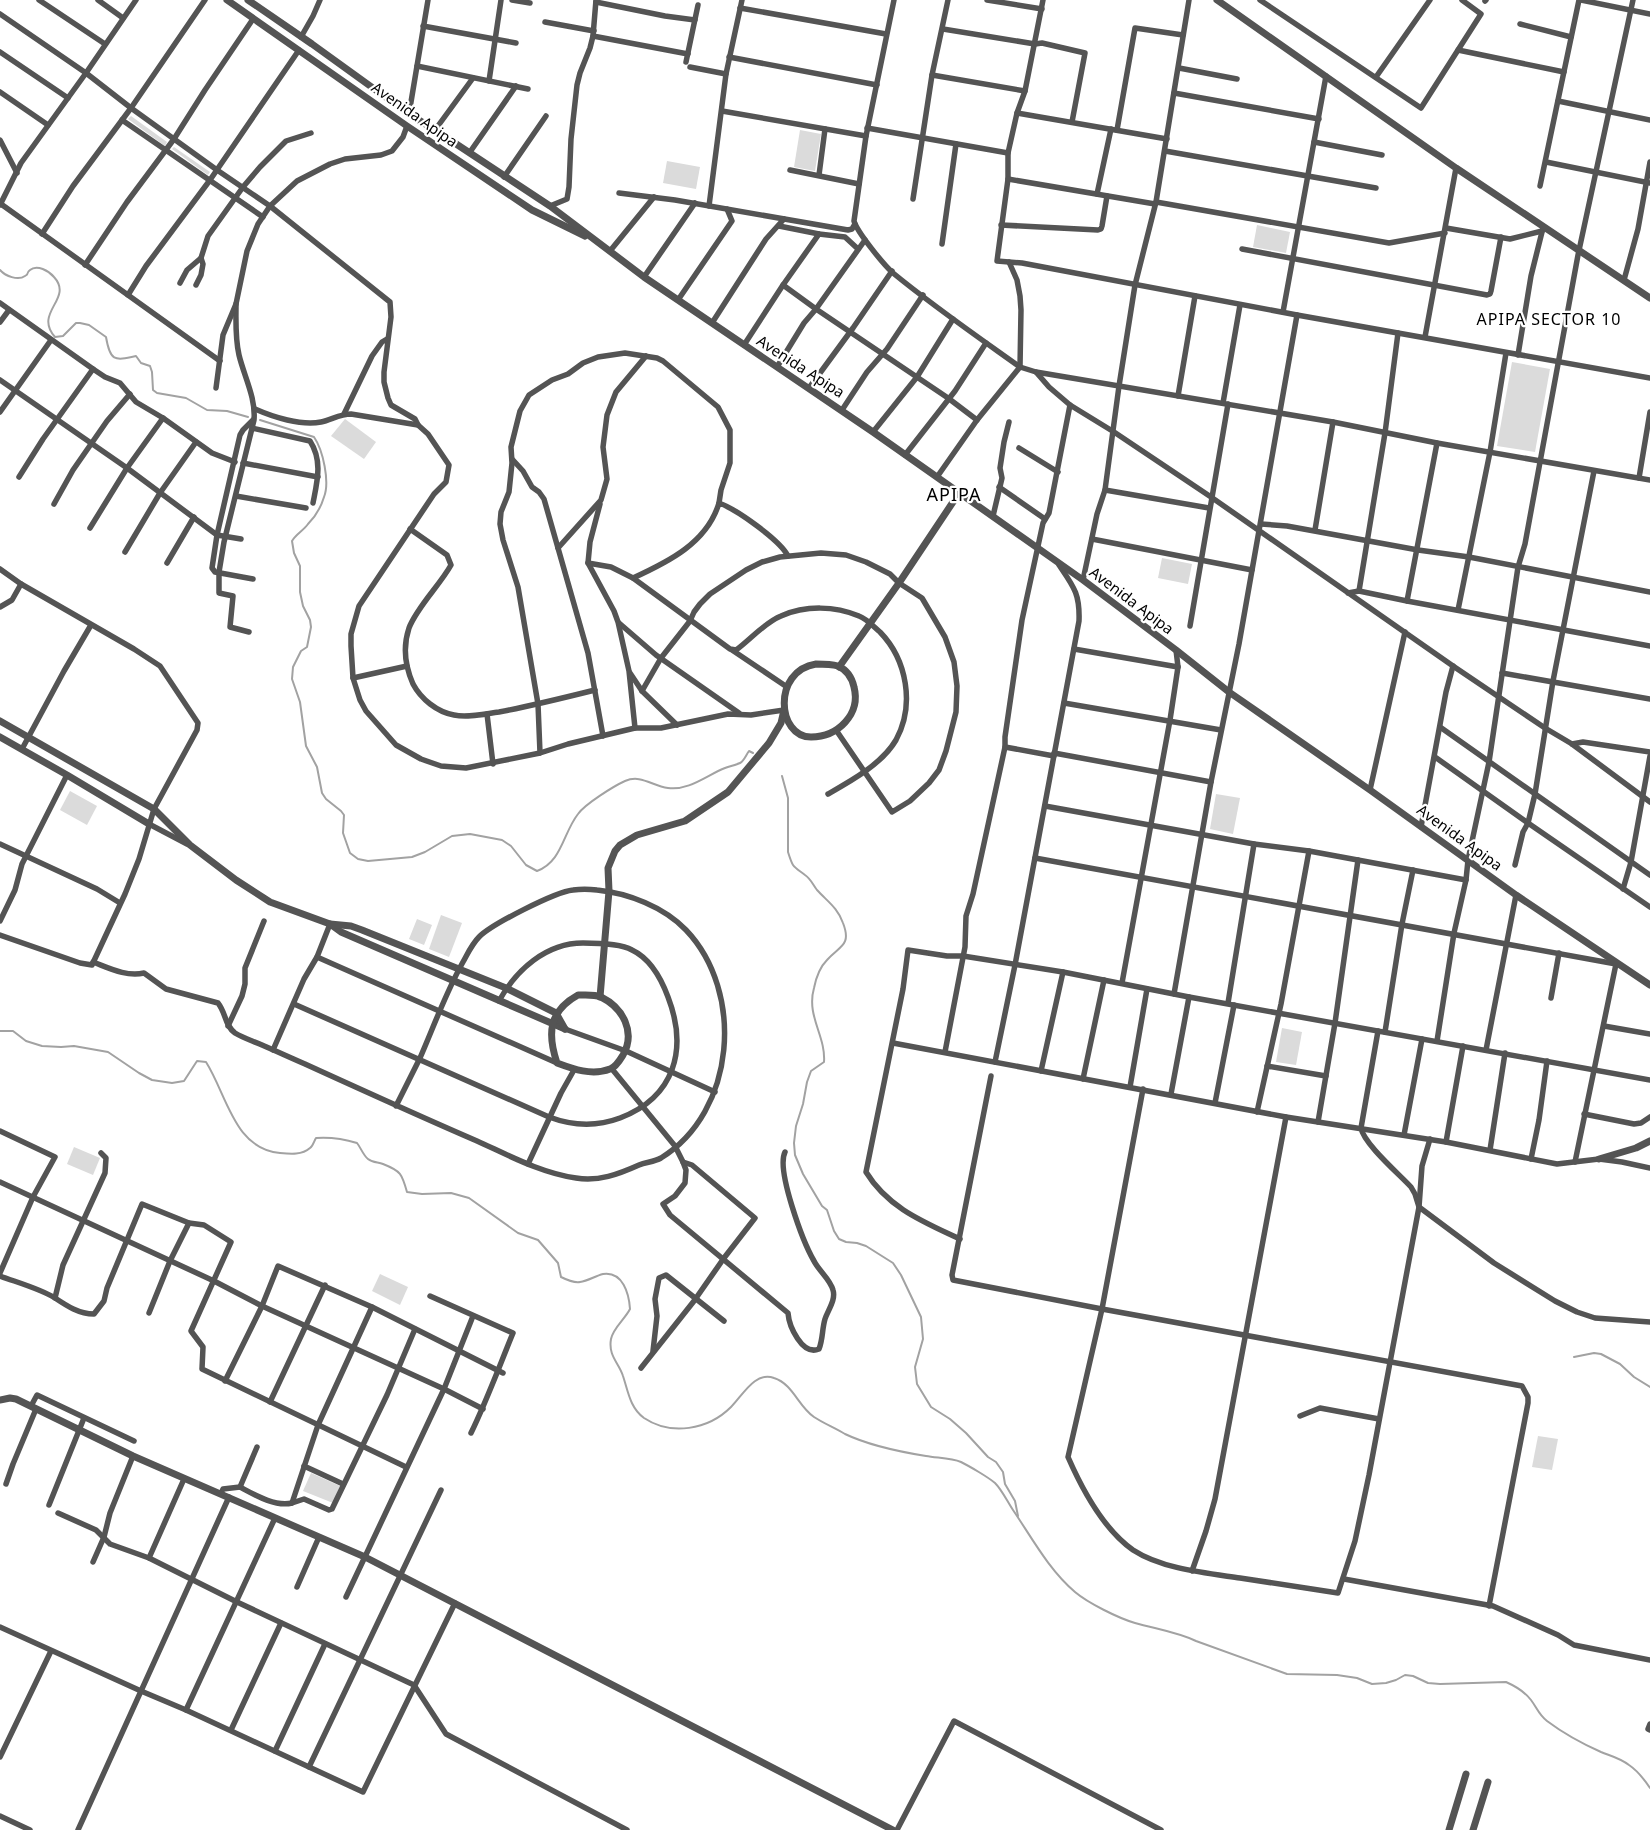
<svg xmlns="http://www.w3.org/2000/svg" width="1650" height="1830" viewBox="0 0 1650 1830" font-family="'Noto Sans',sans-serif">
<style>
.green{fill:#dbdbdb}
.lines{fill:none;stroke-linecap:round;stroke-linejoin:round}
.stream{stroke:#a2a2a2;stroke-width:2}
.minor{stroke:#545454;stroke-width:5.5}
.tertiary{stroke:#545454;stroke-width:7}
.labels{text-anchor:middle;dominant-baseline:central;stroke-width:4.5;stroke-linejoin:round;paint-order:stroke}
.street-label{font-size:15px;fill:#000;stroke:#fff}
.neighbourhood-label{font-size:16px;letter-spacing:1px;fill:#000;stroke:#fff}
.quarter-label{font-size:18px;letter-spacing:1px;fill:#000;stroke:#fff}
</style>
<rect width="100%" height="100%" fill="#fff"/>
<!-- green -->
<g class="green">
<polygon points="131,116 167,142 165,146 128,119"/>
<polygon points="800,130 821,134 815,171 794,167"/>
<polygon points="174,147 210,172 208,175 172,149"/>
<polygon points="667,161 700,167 696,189 663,183"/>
<polygon points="1257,225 1290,232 1286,253 1253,247"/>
<polygon points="1512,362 1550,369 1535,452 1497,446"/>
<polygon points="345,419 376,442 364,459 331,436"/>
<polygon points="1162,558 1192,564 1188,584 1158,578"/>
<polygon points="70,791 97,806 87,825 60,810"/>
<polygon points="1216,794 1240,798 1233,834 1210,829"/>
<polygon points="441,915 462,923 449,957 429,949"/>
<polygon points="417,919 432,925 424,945 409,939"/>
<polygon points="1282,1028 1302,1032 1296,1065 1276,1062"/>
<polygon points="74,1147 100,1158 93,1175 67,1164"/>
<polygon points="380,1274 408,1287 400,1305 372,1291"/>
<polygon points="1538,1436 1558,1439 1552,1470 1532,1467"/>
<polygon points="311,1473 340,1486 333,1503 303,1491"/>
</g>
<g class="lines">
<!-- stream -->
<g class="stream">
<path d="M 0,270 C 5,276 18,281 25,276 C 30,273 25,274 30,270 C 37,264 49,271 54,277 C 74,299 33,312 55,337 L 63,336 L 76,323 L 80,323 L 89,325 L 106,337 C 110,361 114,361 136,356 L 141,363 L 150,366 L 152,372 L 153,390 L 157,393 L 186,398 L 207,410 L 227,411 L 248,417"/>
<path d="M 260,420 L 314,437 C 323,450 330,482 324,497 C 321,507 315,517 308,524 C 303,531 296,534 292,541 L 294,553 L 300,566 L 300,592 L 303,606 L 310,620 L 311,627 L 307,647 L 301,651 L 293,667 L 292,679 L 300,702 L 306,746 L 317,767 L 322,793 L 326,799 L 341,811 L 344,815 L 343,833 L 350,853 L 358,859 L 368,861 L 412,857 L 425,852 L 452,836 L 470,834 L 502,840 L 511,846 L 526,865 L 537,871 C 562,862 563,833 578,814 C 585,804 614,786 625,781 C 641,774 652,786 668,788 C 689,791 707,775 725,768 C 730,766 736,765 740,763 C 744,761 746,755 749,751 L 753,753"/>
<path d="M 782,776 L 788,798 L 788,852 C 793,868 793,866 805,875 C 811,879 813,885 817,890 C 827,901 838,908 843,923 C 852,946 839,946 827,960 C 820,967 816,978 814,988 C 806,1016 826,1036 824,1062 L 811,1071 L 807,1082 L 803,1104 L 796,1126 L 794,1143 L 795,1155 L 803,1174 L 822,1206 L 827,1210 L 834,1231 L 839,1239 L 846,1242 L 857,1243 L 866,1246 L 893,1263 L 901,1275 L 921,1317 L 923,1339 L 915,1367 L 917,1384 L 931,1407 L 950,1419 L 966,1433 L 988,1457 L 996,1462 L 1003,1472 L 1005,1484 L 1015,1501 L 1018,1516"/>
<path d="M 0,1031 L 13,1031 L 26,1041 L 42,1046 L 61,1047 L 74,1046 L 108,1052 L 139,1073 L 152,1080 L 172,1083 L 184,1081 L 197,1061 L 206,1062 C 227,1095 234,1149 280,1153 C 291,1154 302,1155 310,1148 C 313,1146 314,1141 316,1138 C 330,1137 344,1139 357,1143 C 361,1148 363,1155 368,1159 C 373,1163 378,1162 383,1164 C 401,1171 402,1174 407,1192 L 422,1194 L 451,1193 L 469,1198 L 518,1233 L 538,1240 L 558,1263 L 561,1277 C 567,1280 574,1283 580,1282 C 588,1281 595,1276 603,1274 C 623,1271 629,1294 630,1309 C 625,1319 613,1328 611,1339 C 608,1356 619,1363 623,1376 C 628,1391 630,1408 644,1418 C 671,1436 708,1430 731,1407 C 743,1395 755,1371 774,1378 C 793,1384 798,1406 814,1417 C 823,1423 835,1428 845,1434 C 868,1445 901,1452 926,1456 C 937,1458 951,1458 961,1462 C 969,1466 988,1477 995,1483 C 1002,1490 1007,1501 1013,1510 C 1032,1538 1049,1570 1075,1592 C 1088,1603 1118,1618 1135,1623 C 1156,1629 1177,1632 1196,1641 L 1287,1674 L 1337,1675 L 1357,1678 L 1372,1684 L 1386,1683 L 1396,1680 L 1405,1675 L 1413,1676 L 1428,1683 L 1440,1684 L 1506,1682 C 1515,1686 1525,1692 1531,1700 C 1537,1708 1539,1715 1547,1721 C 1563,1733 1583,1744 1601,1752 C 1611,1756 1620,1758 1629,1765 C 1638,1771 1644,1779 1650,1788"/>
<polyline points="1574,1357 1594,1353 1601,1354 1620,1364 1634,1377 1650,1387"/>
</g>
<!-- minor -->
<g class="minor">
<polyline points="39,0 105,44"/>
<polyline points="98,0 123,18"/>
<polyline points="512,0 530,3"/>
<path d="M 894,0 L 866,136 L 854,221 C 857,232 884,265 893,273 C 933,306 978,337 1020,367 L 1036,372 L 1049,387 L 1070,405 L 1114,432 L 1211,497 L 1453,666 L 1545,728 L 1572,744 L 1650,802"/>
<polyline points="987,0 1042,9"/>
<polyline points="1043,0 1025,91 1017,113 1008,153 1008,179 997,261 1022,263 1297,315 1650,378"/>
<polyline points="1260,0 1421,108 1481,14 1462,0"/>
<polyline points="1581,0 1650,14"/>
<polyline points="1485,1 1486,0"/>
<polyline points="596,2 665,16 695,20"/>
<polyline points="740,8 886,34"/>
<polyline points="0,14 86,73 131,108 217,170 270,206 390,302 391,317 384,372 384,382 388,398 391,405 415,419 418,425 428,434 449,465 446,482 434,494 359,606 351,634 351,646 353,678 360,700 366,711 396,745 421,759 441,766 466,768 540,753 538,704 518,587 503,540 500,524 501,512 509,492 512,463 511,447 520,411 529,395 552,380 568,374 583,363 598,357 625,353 657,358 663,361 718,407 730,430 730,463 721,490 719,503"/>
<polyline points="545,22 594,31"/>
<polyline points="1520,24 1571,37"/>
<polyline points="423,26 516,43"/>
<polyline points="943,29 1035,44 1042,43 1085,53 1072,122"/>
<polyline points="593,36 688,54"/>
<polyline points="301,37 313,16 320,0"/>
<polyline points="1458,50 1564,72"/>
<polyline points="0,52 68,98"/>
<polyline points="729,57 877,85"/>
<polyline points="686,62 698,5"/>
<polyline points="417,66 528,89"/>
<polyline points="690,67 726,74"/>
<polyline points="1179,68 1237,79"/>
<polyline points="932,75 1025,91"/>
<polyline points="1376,77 1430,0"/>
<polyline points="489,81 501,0"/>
<polyline points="0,92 48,125"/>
<polyline points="1174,93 1319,119"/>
<polyline points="1558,101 1650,120"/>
<polyline points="722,111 866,136"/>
<polyline points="1017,113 1167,139"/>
<polyline points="409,114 428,0"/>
<polyline points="122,120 263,217"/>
<polyline points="867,128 1008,153"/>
<polyline points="435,130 473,78"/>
<polyline points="1117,130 1135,28 1183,35"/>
<polyline points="0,140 17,173"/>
<polyline points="1314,142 1382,155"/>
<polyline points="1165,151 1376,188"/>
<polyline points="470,152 516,86"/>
<polyline points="1546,162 1650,183"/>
<polyline points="790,170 859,184"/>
<polyline points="819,175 825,129"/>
<polyline points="504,177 546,116"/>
<polyline points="1008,179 1155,204"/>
<polyline points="1540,186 1579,0"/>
<polyline points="619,193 675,200 848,230 852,229 855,224"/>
<polyline points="1097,194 1111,129"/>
<polyline points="913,199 932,75 948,0"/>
<polyline points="1156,202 1389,243 1445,233"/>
<polyline points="1,204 220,361"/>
<polyline points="0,205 21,163 86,73 136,0"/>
<polyline points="550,206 567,199 569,187 571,139 577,85 580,73 590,48 593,36 596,0"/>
<polyline points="709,206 726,74 742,0"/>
<polyline points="1001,225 1098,230 1101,229 1102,226 1107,196"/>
<polyline points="779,226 819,234 845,237 858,249"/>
<polyline points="1446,228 1510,239 1542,231"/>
<polyline points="42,234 73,186 131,108 205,0"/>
<polyline points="865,240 816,309 948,398 977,420"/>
<polyline points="942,244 956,144"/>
<polyline points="1242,249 1487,295 1490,294 1491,291 1501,237"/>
<polyline points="610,251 654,197"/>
<polyline points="85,265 127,202 174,139 205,90 253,19"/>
<polyline points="644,277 695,203"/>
<polyline points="1624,280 1638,229 1650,162"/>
<polyline points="180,283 187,270 201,258"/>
<polyline points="196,285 201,275 203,264 201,258 208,236 243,187 260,167 286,141 311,133"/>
<polyline points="128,295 146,266 210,180 299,50"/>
<polyline points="678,300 732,221 727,209"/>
<polyline points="0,303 93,369 105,377 120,383 136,402 163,418 212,453 235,462"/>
<path d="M 236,304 C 236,321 235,338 239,355 C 244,376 256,398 254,420 L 224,542 L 219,572 L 219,593 L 233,596 L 230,627 L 249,632"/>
<polyline points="1283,312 1326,76"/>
<polyline points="0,322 9,310"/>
<polyline points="712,323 766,239 784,219"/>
<polyline points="1425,337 1456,168"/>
<polyline points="744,345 783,285 819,234"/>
<polyline points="1518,355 1531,276 1543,228"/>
<polyline points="777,367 804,323 816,309 783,285"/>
<polyline points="1036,372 1333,422 1437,443 1650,480"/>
<polyline points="0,380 127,468 217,535 241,539"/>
<polyline points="216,388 223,335 236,304 247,251 258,224 270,206 297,181 330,164 345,159 381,155 392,151 403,137 407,126"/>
<polyline points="809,388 853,328 892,271"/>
<polyline points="1178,396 1195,296"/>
<polyline points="1223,403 1240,305"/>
<path d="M 255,409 C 273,417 301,426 321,422 C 331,420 340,414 351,414 L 418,425"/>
<polyline points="842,410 867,372 887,349 923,295"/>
<polyline points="0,412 51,340"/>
<polyline points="344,414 372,356 382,342 387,339"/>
<polyline points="253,420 243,430 240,435 217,535 212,568 215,572 253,579"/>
<path d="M 252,428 L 310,441 C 323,461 317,482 313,503"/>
<polyline points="873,432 917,377 953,319"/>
<polyline points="1019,448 1058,472"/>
<polyline points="905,455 955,391 986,343"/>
<polyline points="512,459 523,471 532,487 539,492 544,499 588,653 603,736"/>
<polyline points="243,463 318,477"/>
<polyline points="19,477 43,439 93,369"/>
<polyline points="937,477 977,420 1020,367 1021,310 1020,296 1017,280 1009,262"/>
<polyline points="1639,478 1650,412"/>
<polyline points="999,487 1045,519"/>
<polyline points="1105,490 1209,508"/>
<polyline points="236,496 306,508"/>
<polyline points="54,504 73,470 107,421 130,394"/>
<polyline points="993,516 1002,478 1000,468 1004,442 1009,422"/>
<polyline points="1261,524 1287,526 1418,550 1469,557 1650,592"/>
<polyline points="90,528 127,468 163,418"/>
<path d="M 410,529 L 447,555 L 451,565 C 440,585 417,607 409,628 C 403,646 405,666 413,684 C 421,699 437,712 454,715 C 468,718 484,714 499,712 C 531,706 563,698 595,690"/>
<polyline points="1315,530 1333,422"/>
<polyline points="1092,539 1252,570"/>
<polyline points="558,548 601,500 607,479 603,447 607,415 616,392 646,356"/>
<polyline points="125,552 160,493 196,442"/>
<polyline points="167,563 194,517"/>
<polyline points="588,563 590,542 600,504"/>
<polyline points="0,569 21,584 134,649 160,666 198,723 197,730 154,809 139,859 125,894 92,965 80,963 0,935"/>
<path d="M 633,578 L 730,649 L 736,650 C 751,639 764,623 781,616 C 806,605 835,606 859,616 C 867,619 873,626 880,632 C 907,660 915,705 896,740 C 882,764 851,781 828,794"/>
<polyline points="1083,580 1097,514 1105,490 1119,386 1135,285 1156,202 1189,0"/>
<polyline points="1359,591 1385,433 1398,333"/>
<polyline points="1348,593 1359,591 1407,601 1650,646"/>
<polyline points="1407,601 1437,443"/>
<polyline points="0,607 12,600 21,584"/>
<polyline points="1458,610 1490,452 1506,353"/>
<polyline points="619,623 656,655 739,713"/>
<polyline points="1190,626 1228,404"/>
<polyline points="1074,649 1178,667"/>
<polyline points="732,650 787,687"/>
<polyline points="630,673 642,691 677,725"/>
<polyline points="1502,673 1650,699"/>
<polyline points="353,678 407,666"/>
<polyline points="642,691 661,658 690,621 694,612 700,604 710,594 746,570 762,562 780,557 821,553 846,555 866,562 890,574 899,583 922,598 945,637 954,662 957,686 956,712 946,751 939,770 929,783 910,801 892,812 836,730"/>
<polyline points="1064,703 1221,730"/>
<polyline points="487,714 493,764"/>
<polyline points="1440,727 1650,875"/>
<path d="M 635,728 L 629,671 L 618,622 L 614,611 L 588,563 L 611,567 L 633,578 C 668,562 707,543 719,503 C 736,509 780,540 788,556"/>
<polyline points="1572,744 1583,742 1650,752"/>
<polyline points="1005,747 1054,756"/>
<polyline points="22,749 64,671 91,625"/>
<polyline points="540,753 568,744 635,728 661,728 728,714 751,715 784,710"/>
<polyline points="1054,753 1211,782"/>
<polyline points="1435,757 1528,823 1650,907"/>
<polyline points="1370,790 1405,632"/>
<polyline points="1045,806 1254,844 1309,851 1466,880"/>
<polyline points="149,824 187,844"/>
<polyline points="1421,827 1446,692 1453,666"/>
<polyline points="0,844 97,889 120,903"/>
<polyline points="1035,858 1616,964 1575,1162"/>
<polyline points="1515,865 1523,832 1528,823 1535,794 1553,681 1594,471"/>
<polyline points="1623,889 1631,862 1650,756"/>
<polyline points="0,921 15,890 22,864 67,775"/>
<polyline points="317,957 557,1063"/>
<path d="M 93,962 C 109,968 126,977 144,973 L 166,989 L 218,1003 C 226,1013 225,1026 235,1033 C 243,1038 253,1041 262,1045 C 276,1051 291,1058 305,1064 C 362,1090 419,1116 477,1141 C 508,1155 541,1173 576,1178 C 598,1182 619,1174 639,1165 C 646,1162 654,1162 661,1158 C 736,1112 745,992 686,930 C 664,907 628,893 597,890 C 589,889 580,889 573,890 C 555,892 492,924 479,937 C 472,944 468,953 463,962 C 446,992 434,1026 420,1058 C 412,1074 404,1090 396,1106"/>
<polyline points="1122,983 1170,720 1178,667 1176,650"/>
<polyline points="1174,994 1211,782 1239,644 1297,315"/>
<polyline points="1551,998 1559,953"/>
<polyline points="1228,1003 1254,844"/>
<path d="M 294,1004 L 549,1117 C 573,1126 596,1127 620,1118 C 675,1097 688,1049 668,997 C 661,978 651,959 632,950 C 621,944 595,943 583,943 C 546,943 516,970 499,1001"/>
<polyline points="228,1026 242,996 245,984 245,968 264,921"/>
<polyline points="1604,1026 1650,1034"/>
<polyline points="565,1029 626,1051 715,1092"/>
<path d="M 1378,1031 L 1361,1128 C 1364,1144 1399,1174 1411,1187 L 1415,1194 L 1419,1207 L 1494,1263 L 1555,1301 L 1577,1312 L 1595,1318 L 1650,1322"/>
<polyline points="1385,1032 1402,924 1413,870"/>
<polyline points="1437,1041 1454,933 1466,880 1468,860 1489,762 1518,567 1525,544 1578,255 1633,0"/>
<polyline points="893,1043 1286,1117 1446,1142 1557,1164 1599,1159 1622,1162 1650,1168"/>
<polyline points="273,1050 304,979 317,957 330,924"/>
<polyline points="1486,1050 1516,895"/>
<polyline points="945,1052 965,947 966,916 973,894 1005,747 1005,737 1022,620 1043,523 1049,513 1070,405"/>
<path d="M 995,1062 L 1015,965 L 1079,621 C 1080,594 1074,587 1059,565"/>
<polyline points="1267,1066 1326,1076"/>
<path d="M 612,1069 L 675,1146 L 683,1162 L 686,1170 L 685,1183 L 675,1196 L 663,1204 L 670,1215 L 788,1313 C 789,1326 802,1356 819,1349 C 823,1339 822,1329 825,1319 C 828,1310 836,1300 833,1290 C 830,1279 819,1271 814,1261 C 803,1242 776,1170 785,1152"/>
<polyline points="1041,1071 1063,972"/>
<polyline points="991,1076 952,1275 953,1280 1102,1309 1522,1386 1528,1397 1528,1403 1489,1606"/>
<polyline points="1083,1079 1104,980"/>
<polyline points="1130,1087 1147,989"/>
<path d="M 1143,1089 L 1102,1309 L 1068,1457 C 1082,1489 1103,1529 1133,1550 C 1162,1569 1206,1573 1240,1578 C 1272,1583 1305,1588 1338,1593 L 1355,1541 L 1369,1475 L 1419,1207 L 1422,1166 L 1430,1139"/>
<polyline points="1171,1094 1189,997"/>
<polyline points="1215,1103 1234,1005"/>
<polyline points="1257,1112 1281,1004 1309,851"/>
<polyline points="1584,1114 1634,1124 1641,1123 1650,1117"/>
<polyline points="1318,1122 1335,1023 1358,860"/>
<polyline points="0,1131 55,1157 33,1197 0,1273"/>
<polyline points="1404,1135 1422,1039"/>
<polyline points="1446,1142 1463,1046"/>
<polyline points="1490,1150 1505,1053"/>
<polyline points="1531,1159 1539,1120 1547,1061"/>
<polyline points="528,1164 561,1093 574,1070"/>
<polyline points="0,1182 214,1281 262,1306 444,1389 483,1409"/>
<path d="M 960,1239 C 924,1222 888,1208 866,1172 L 903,989 L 908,950 L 947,956 L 963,956 L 1063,972 L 1189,997 L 1650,1080"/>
<path d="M 0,1276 C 16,1282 41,1289 55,1298 C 67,1306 79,1314 94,1314 L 104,1301 L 107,1288 L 142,1204 L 189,1223 L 204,1225 L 231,1242 L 191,1331 L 203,1347 L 202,1369 L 406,1467"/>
<path d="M 430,1296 L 513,1333 C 499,1367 487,1400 471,1433"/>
<polyline points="55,1298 63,1265 105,1173 106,1158 101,1153"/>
<polyline points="149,1313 170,1261 189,1223"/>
<polyline points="653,1351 657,1316 655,1299 659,1278 666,1275 724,1321"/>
<polyline points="641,1368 694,1301 724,1258 755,1218 692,1165 683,1162"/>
<polyline points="225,1381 262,1306 278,1266 372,1307 503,1373"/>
<polyline points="270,1402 325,1285"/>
<polyline points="31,1406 37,1395 134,1441"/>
<polyline points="1300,1416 1320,1408 1379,1419"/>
<polyline points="304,1466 343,1484"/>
<polyline points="6,1484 13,1464 36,1409"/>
<path d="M 240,1487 C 255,1495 275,1507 292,1503 L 318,1425 L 372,1307"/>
<polyline points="221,1494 223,1489 240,1487 257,1447"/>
<polyline points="292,1503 304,1499 329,1510 332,1509 387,1395 415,1329"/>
<polyline points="49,1505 84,1418"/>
<polyline points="58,1513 96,1530 110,1544 149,1558 237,1602 414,1685 446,1734 627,1830"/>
<polyline points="149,1558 184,1479"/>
<polyline points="93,1562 104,1537 110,1513 133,1456"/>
<polyline points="1192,1571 1206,1531 1215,1499 1286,1117"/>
<polyline points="1344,1579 1493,1606 1558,1635 1574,1645 1650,1660"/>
<polyline points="297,1587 319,1537"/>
<polyline points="346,1597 444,1389 473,1316"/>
<polyline points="0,1627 141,1691 186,1710 363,1792 455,1603"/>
<polyline points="186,1710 275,1518"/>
<polyline points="1650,1724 1648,1729 1650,1730"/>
<polyline points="231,1730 281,1623"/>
<polyline points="275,1751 325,1644"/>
<polyline points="0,1757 51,1651"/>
<polyline points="309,1767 441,1490"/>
<polyline points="0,1816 30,1830"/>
<polyline points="78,1830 229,1497"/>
<polyline points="897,1830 954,1721 1161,1830"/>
</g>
<!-- tertiary -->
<g class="tertiary">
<polyline points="227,0 407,126 532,210 585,236"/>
<polyline points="248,0 312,44 409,114 435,130 550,206 644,277 873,432 1083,580 1176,650 1229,692 1370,790 1516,895 1650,985"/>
<polyline points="1217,0 1456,168 1650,298"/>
<path d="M 816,664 C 823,664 831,664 838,666 C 847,670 852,678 854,687 C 861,714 838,737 811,737 C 777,737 772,671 816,664 Z"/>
<polyline points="839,667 899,583 959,493"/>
<polyline points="0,721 154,809 190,845 236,880 270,902 330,924 341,932 565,1029"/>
<polyline points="0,737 67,775 149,824"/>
<polyline points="330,924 351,926 362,930 506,988 556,1013 565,1029"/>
<path d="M 578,995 C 585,995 594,994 601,997 C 623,1008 636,1032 623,1055 C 620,1060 616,1067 610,1069 C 592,1076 573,1069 557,1063 C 547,1033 549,1011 578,995 Z"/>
<polyline points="600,997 609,891 608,868 615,851 620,845 637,835 685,821 728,792 769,743 781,723 784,710"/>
<polyline points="1599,1159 1636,1148 1650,1141"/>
<polyline points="0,1400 10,1398 16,1399 133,1456 365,1557 893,1830"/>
<polyline points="1449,1830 1466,1774"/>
<polyline points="1473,1830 1488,1782"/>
</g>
</g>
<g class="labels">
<!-- street labels -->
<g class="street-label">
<text transform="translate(415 114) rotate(35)">Avenida Apipa</text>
<text transform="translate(801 366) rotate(33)">Avenida Apipa</text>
<text transform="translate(1132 600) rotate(37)">Avenida Apipa</text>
<text transform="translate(1460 837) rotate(36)">Avenida Apipa</text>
</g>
<!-- neighbourhood labels -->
<g class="neighbourhood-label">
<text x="1549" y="319">APIPA SECTOR 10</text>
</g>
<!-- quarter labels -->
<g class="quarter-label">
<text x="954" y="494">APIPA</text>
</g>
</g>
</svg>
